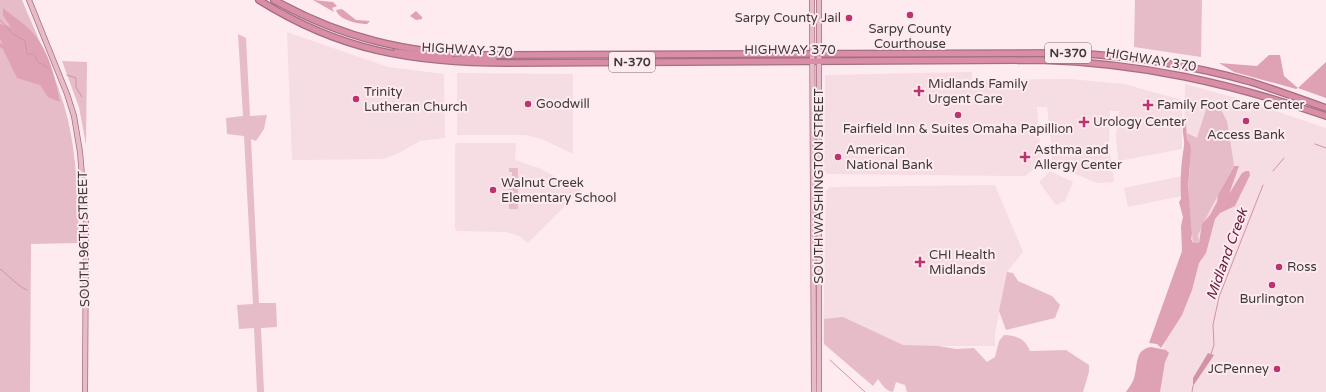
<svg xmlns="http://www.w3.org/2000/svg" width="1326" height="392" viewBox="0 0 1326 392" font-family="'Varela Round',sans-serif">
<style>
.built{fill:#f6dce3}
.green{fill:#e5bcc8}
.forest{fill:#dfa1b4}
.water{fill:#d194a7}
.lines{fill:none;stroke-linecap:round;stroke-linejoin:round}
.stream{stroke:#d194a7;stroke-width:1}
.major-casing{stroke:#a37081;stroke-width:6}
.highway-casing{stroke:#a37081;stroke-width:8}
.major{stroke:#e8bbca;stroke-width:4.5}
.highway{stroke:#d98da6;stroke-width:5.5}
.poi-dot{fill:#bc336f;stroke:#feebf0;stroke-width:1.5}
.labels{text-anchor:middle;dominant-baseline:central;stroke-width:4;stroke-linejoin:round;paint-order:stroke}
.shield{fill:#feebf0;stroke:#796e71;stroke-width:1}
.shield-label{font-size:12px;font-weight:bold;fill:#40393b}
.poi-label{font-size:13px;fill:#40393b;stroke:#feebf0;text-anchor:start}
.street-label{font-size:13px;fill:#40393b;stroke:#feebf0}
.water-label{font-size:14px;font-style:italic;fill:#641c3a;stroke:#feebf0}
</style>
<rect width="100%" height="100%" fill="#feebf0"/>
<!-- built -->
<g class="built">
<polygon points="287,32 388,67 444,74 445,138 420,141 397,154 384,159 292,160"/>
<polygon points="972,72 972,80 1070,79 1124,84 1182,100 1182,149 1118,161 1116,136 1119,111 1110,111 1109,147 1114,182 1097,183 1051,164 1052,151 1047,107 1037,107 1041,157 1037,167 1025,176 827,174 824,170 825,75"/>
<polygon points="457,73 573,74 573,154 542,139 525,135 457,135"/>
<polygon points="1185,84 1240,99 1326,128 1326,392 1146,392 1182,299"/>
<polygon points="456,143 516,143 515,160 539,168 581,190 528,243 519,236 506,232 457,231 455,228 455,147"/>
<polygon points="1050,171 1073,182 1065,201 1056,205 1039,182"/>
<polygon points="1182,176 1182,196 1128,207 1124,188"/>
<polygon points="995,185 1023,252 1007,272 995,334 995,346 834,346 833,342 823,342 826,190 828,190 829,187"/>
</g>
<!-- green -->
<g class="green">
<path d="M 0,0 L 22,0 C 36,34 52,67 63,102 C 77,147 78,197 79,243 L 31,244 L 30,392 L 0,392 Z"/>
<polygon points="1135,0 1202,0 1201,57 1134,47"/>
<polygon points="238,34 246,38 250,116 267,115 264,129 256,141 251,139 259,303 276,303 277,327 261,328 264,392 257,392 254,328 239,329 237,305 253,304 244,136 227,134 226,118 243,116"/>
<polygon points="62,61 87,62 86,145 79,107"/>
<polygon points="1208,103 1221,110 1227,121 1234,165 1206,218 1198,235 1199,243 1193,243 1188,192 1191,151 1187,140 1187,133 1197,138"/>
<polygon points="509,168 518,168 518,209 509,209 509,201 504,196 509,192 510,178 512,178 512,172 509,172"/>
<polygon points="1007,272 1013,273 1018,281 1052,296 1060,305 1055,318 1006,330 999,311"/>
<path d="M 843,317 L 903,345 L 939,346 L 956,349 L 974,348 L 987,362 L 995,357 L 999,341 L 1004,335 C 1017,336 1025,338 1030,351 L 1066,350 L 1089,365 L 1089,372 L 1083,392 L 907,392 L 905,385 L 896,382 L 893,392 C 886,391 882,385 878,379 L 873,386 L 824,344 L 824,319 Z"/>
</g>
<!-- forest -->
<g class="forest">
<polygon points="313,0 333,2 337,6 332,8 334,12"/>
<path d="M 3,8 C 12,16 24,23 32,32 C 50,52 55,78 60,102 L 48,97 L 40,85 L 17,78 L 3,49 L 0,47 L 0,43 L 3,44 L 0,39 L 0,24 L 11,27 L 3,15 Z"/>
<path d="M 342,9 L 356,20 L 370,21 L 367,24 C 357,24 339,20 336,10 Z"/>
<polygon points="416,11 422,17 422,19 416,20 410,16"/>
<polygon points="1269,55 1280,55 1284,76 1298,88 1326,62 1326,98 1298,88 1296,89 1234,72 1219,63 1257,66"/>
<path d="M 1184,124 L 1186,124 L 1187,140 L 1190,144 L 1191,151 L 1188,187 L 1192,234 L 1191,239 L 1193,243 L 1199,243 L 1202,224 L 1210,215 L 1217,202 L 1218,195 L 1234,166 L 1239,166 L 1229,194 L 1242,173 L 1246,171 L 1249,171 L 1250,175 L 1235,206 L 1220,213 L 1215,219 L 1206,253 L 1199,263 L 1192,290 L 1182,315 L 1161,348 L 1157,344 L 1149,343 L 1182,251 L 1181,226 L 1183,217 L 1179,202 L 1181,199 C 1180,181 1181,164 1184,146 C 1185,138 1181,131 1184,124 Z"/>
<path d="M 1151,347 L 1166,350 L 1169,353 L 1165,362 L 1160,392 L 1126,392 C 1129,387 1133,383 1134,378 C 1138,367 1134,349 1151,347 Z"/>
</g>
<!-- water -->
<polygon class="water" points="1208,353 1214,355 1193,386 1193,378"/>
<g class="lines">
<!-- stream -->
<g class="stream">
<polyline points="0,20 13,34 25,41 27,54 34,54 38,62 48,68"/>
<polyline points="67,75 76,78 76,87 82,97"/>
<polyline points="1315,144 1326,148"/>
<polyline points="1273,171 1284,158"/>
<path d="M 0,269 C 10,276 17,286 27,290"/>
<polyline points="1211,354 1214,345 1213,325 1219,297 1263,185"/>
<polyline points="830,360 865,392"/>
<polyline points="1192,392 1193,386"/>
</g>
<!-- major casing -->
<g class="major-casing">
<g id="major">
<polyline points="29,0 67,94 74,116 80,152 86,224 85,392"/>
<polyline points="812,0 814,392"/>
<polyline points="815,108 817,124"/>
<polyline points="819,392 819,0"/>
</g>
</g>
<!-- highway casing -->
<g class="highway-casing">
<g id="highway">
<path d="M 259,0 C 340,51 414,63 508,63 L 1039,60 C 1142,63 1229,83 1326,116"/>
<path d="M 274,0 C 342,38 409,54 487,55 L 1070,53 C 1131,56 1192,65 1251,82 C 1276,90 1301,99 1326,108"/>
<polyline points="396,52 443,58 448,57 451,54"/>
<polyline points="451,60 494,58"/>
</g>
</g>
<!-- major -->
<use href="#major" class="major"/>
<!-- highway -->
<use href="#highway" class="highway"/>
</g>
<!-- markers -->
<g class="poi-dot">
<circle cx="910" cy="15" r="4"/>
<circle cx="849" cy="18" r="4"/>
<path d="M917 85h4v4h4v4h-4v4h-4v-4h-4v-4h4z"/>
<circle cx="356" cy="99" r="4"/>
<circle cx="528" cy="104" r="4"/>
<path d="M1146 99h4v4h4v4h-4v4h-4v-4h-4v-4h4z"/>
<circle cx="958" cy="115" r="4"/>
<circle cx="1246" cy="121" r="4"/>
<path d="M1082 116h4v4h4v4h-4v4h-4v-4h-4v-4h4z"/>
<circle cx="838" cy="157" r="4"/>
<path d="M1023 151h4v4h4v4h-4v4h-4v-4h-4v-4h4z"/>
<circle cx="493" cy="190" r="4"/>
<path d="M918 256h4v4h4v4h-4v4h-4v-4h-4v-4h4z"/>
<circle cx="1279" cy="267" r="4"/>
<circle cx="1272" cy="285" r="4"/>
<circle cx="1277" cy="369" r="4"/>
</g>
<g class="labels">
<!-- shield labels -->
<g class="shield">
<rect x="1045" y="43" width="46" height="20" rx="3"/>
<rect x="609" y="52" width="46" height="20" rx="3"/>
</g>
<g class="shield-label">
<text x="1068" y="53">N-370</text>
<text x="632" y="62">N-370</text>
</g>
<!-- poi labels -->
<g class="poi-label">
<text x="841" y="18" text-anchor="end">Sarpy County Jail</text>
<text x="910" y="29" text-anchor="middle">Sarpy County<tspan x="910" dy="15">Courthouse</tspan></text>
<text x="928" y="84">Midlands Family<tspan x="928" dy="15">Urgent Care</tspan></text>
<text x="364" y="92">Trinity<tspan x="364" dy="15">Lutheran Church</tspan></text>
<text x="536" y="104">Goodwill</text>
<text x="1157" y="105">Family Foot Care Center</text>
<text x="1093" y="122">Urology Center</text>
<text x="958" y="129" text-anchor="middle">Fairfield Inn &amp; Suites Omaha Papillion</text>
<text x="1246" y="135" text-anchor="middle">Access Bank</text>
<text x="846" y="150">American<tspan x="846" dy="15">National Bank</tspan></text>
<text x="1034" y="150">Asthma and<tspan x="1034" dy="15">Allergy Center</tspan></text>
<text x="501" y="183">Walnut Creek<tspan x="501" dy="15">Elementary School</tspan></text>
<text x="929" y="255">CHI Health<tspan x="929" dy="15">Midlands</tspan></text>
<text x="1287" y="267">Ross</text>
<text x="1272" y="299" text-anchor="middle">Burlington</text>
<text x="1269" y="369" text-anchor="end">JCPenney</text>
</g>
<!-- street labels -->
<g class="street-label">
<text transform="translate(467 50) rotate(3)">HIGHWAY 370</text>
<text x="790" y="50">HIGHWAY 370</text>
<text transform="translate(1151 60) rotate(9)">HIGHWAY 370</text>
<text transform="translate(819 186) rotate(-90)">SOUTH WASHINGTON STREET</text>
<text transform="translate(84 239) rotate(-91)">SOUTH 96TH STREET</text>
</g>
<!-- water labels -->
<g class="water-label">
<text transform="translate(1227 254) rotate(-70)">Midland Creek</text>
</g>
</g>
</svg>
